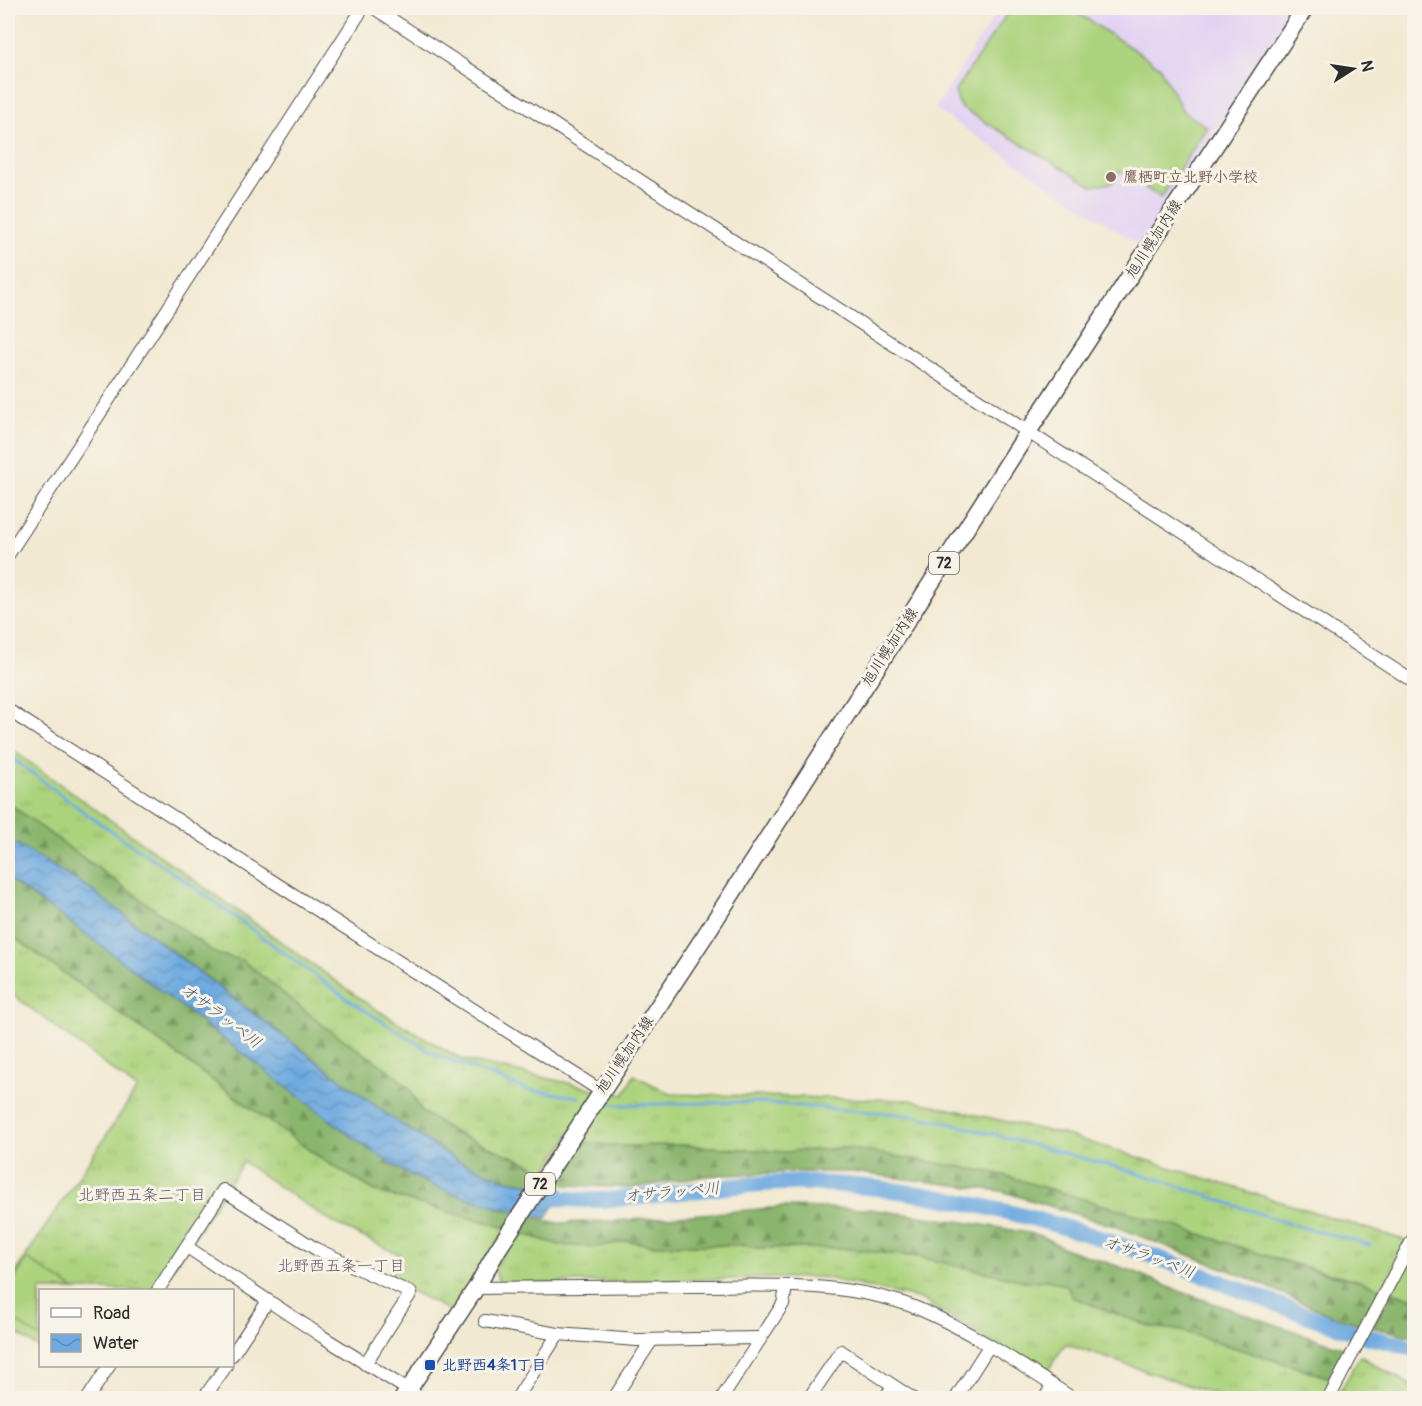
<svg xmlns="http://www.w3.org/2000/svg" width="1422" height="1406" viewBox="0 0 1422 1406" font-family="Pangolin,'Klee One',sans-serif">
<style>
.built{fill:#e3d3f3}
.grass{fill:url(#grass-tufts);stroke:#6c7f54;stroke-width:1.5}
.forest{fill:url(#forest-firs);stroke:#5a704c;stroke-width:1.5}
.pitch{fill:#acd37d;stroke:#6c7f54;stroke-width:1.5}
.water{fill:url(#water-waves);stroke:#4d6b86;stroke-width:1.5}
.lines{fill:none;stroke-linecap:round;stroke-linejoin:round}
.stream{stroke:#6fabe0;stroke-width:3}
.river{stroke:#6fabe0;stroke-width:16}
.minor-casing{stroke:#494844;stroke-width:14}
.major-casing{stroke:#494844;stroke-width:19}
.minor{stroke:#fff;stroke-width:12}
.major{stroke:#fff;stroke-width:16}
.education-dot{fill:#8d6e63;stroke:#f7f3e8;stroke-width:2}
.transit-dot{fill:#1a4fb4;stroke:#f7f3e8;stroke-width:2}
.labels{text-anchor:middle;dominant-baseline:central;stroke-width:6;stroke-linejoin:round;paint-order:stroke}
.shield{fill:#f7f3e8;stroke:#686764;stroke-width:1.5}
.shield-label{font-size:14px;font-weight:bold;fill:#2b2b2b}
.education-label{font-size:15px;font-weight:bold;fill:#785e54;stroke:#f7f3e8;text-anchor:start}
.street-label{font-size:15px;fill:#2b2b2b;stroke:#f7f3e8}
.transit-label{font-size:15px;font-weight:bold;fill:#164399;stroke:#f7f3e8;text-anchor:start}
.water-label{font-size:16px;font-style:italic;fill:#43586a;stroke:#f7f3e8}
.neighbourhood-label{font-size:16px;fill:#665865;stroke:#f7f3e8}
</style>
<defs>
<pattern id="grass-tufts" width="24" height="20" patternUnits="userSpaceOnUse" patternTransform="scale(1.5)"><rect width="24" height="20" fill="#acd37d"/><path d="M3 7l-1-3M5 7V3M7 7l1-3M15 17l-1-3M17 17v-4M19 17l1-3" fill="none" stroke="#94b56c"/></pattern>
<pattern id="forest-firs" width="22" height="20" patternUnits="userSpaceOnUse" patternTransform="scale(1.5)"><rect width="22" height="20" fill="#89b56c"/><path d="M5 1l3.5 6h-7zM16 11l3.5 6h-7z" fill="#709359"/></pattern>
<pattern id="water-waves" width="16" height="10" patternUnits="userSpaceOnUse" patternTransform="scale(1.5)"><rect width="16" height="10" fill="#6fabe0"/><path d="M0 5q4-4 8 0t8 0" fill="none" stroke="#5b8bb6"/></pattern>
</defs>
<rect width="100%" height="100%" fill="#f7f3e8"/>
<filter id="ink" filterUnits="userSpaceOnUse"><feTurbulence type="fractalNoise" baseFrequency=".0167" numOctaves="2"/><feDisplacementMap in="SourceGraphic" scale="12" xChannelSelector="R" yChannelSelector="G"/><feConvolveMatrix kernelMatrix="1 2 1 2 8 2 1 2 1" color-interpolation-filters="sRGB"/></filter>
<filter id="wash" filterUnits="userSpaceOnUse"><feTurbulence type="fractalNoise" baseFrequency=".008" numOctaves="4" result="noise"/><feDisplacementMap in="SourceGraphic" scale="24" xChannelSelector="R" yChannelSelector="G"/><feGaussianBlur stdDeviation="1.35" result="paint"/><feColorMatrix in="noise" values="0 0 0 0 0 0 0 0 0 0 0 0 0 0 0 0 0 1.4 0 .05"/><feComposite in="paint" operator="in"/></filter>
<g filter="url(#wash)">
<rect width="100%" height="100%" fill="#f2e9d2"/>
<!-- built -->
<polygon class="built" points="999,8 1291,8 1293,9 1140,246 935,109"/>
<!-- grass -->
<g class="grass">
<polygon points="8,747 375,1009 463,1060 600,1090 545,1172 523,1161 455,1133 422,1112 409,1088 389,1070 325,1027 242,961 216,954 8,803"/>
<polygon points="8,933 322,1159 377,1192 506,1228 454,1313 389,1280 400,1255 330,1221 243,1162 159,1290 40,1290 40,1349 8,1327 8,1283 137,1089 8,991"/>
<polygon points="634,1075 671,1094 910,1100 1066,1135 1407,1241 1382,1289 1357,1280 847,1148 784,1152 680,1145 622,1146 576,1142 608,1092 624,1095"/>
<polygon points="517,1232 560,1245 595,1247 627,1241 651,1245 742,1245 756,1248 842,1248 919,1257 1025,1281 1048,1280 1067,1286 1072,1297 1149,1326 1182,1331 1334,1379 1325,1398 1226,1398 1065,1344 1045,1375 921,1299 821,1277 500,1284 494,1269"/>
<polygon points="1414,1245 1414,1299 1392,1292"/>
<polygon points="1360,1356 1414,1387 1414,1398 1336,1398"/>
</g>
<!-- forest -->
<g class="forest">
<polygon points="8,803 216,954 242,960 325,1027 389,1070 409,1088 422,1112 455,1133 523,1161 545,1172 536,1185 507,1180 458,1161 397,1122 87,887 8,839"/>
<polygon points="8,879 74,925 517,1212 506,1228 377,1192 322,1159 8,933"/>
<polygon points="576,1142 622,1146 680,1145 784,1152 847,1148 996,1173 1181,1228 1311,1270 1357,1280 1382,1289 1360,1324 1330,1315 1246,1277 1114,1226 1001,1191 852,1172 792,1172 706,1176 632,1188 550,1184"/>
<polygon points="784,1207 870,1209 984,1225 1039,1235 1066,1249 1135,1272 1173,1289 1349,1350 1334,1379 1182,1331 1149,1326 1072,1297 1067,1286 1048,1280 1025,1281 919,1257 842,1248 756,1248 742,1245 651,1245 627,1241 595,1247 560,1245 517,1232 527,1216 559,1223 632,1220"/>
<polygon points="1392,1292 1414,1299 1414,1337 1372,1327"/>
</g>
<!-- pitch -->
<g class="pitch">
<polygon points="1011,8 1070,8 1159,66 1183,111 1207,127 1161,198 1120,171 1112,183 1092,186 960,107 955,91"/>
<polygon points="27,1259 75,1290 40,1290 40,1338 8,1316 8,1289"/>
</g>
<!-- water -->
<path class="water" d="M 8,839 L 87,887 L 397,1122 L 458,1161 L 507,1180 L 563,1189 L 547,1218 C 499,1208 454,1197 410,1175 C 393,1166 376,1153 359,1142 L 74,925 L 8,879 Z"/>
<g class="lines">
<!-- stream -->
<g class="stream">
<polyline points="8,755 88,815 190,884 346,998 434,1054 528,1090 579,1097"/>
<polyline points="605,1102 619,1105 751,1102 910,1115 957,1125 1116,1167 1167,1182 1290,1224 1370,1245"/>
</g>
<!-- river -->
<path class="river" d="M 536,1196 L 580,1200 L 606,1200 C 674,1195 742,1181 810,1183 C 922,1187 1044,1217 1150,1255 C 1222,1281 1293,1313 1366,1336 C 1382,1341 1399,1343 1414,1349"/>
</g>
</g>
<g filter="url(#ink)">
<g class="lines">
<!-- minor casing -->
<g class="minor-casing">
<g id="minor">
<polyline points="374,8 1414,682"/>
<polyline points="8,555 363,8"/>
<polyline points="8,710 269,879 601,1091"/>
<polyline points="187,1247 323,1337 421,1398"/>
<path d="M 476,1288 C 548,1287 621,1287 694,1286 C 768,1286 848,1280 919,1309 C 973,1332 1023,1366 1072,1398"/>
<polyline points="158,1290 223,1190 316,1249 411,1293 365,1364"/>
<polyline points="485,1321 558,1334 637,1340 759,1338"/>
<polyline points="232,1355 268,1301"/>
<polyline points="88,1398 109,1366"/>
<polyline points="204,1398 226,1366"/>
<polyline points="517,1398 558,1334"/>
<polyline points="614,1398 652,1340"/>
<polyline points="722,1398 783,1304 786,1287"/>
<polyline points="809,1398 841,1351 912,1398"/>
<polyline points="885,1398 893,1386"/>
<polyline points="956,1398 989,1346"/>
<polyline points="1045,1398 1052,1386"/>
<polyline points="1329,1398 1414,1237"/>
</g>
</g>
<!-- major casing -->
<g class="major-casing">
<polyline id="major" points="403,1398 476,1288 498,1249 706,934 1028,432 1305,8"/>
</g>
<!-- minor -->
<use href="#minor" class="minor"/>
<!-- major -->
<use href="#major" class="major"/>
</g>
</g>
<!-- markers -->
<circle class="education-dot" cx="1111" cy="177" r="6"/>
<rect class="transit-dot" x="424" y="1359" width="12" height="12" rx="3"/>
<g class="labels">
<!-- shield labels -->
<g class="shield">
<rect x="929" y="552" width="30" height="22" rx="4.5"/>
<rect x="525" y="1173" width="30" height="22" rx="4.5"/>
</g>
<g class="shield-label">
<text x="944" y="563">72</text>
<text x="540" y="1184">72</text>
</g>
<!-- education labels -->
<g class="education-label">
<text x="1123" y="177">鷹栖町立北野小学校</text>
</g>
<!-- street labels -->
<g class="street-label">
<text transform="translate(1154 239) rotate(-57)">旭川幌加内線</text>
<text transform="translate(890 647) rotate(-57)">旭川幌加内線</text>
<text transform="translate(625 1055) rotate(-56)">旭川幌加内線</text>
</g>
<!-- transit labels -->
<g class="transit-label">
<text x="442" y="1365">北野西4条1丁目</text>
</g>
<!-- water labels -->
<g class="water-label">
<text transform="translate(221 1016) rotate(37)">オサラッペ川</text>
<text transform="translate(672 1192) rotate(-5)">オサラッペ川</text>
<text transform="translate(1149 1257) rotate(20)">オサラッペ川</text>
</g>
<!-- neighbourhood labels -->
<g class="neighbourhood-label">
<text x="142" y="1195">北野西五条二丁目</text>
<text x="341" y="1266">北野西五条一丁目</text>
</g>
</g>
<!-- margin -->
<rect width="1422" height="1406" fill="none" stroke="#f7f3e8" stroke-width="30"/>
<!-- legend -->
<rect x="39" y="1289" width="195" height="78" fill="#f7f3e8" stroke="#a5a39c" stroke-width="1.5"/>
<rect x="51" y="1308" width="30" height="9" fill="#ffffff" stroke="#a5a39c" stroke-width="1.5"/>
<text x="93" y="1319" font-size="18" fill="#2b2b2b">Road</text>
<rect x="51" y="1334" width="30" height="18" fill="url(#water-waves)" stroke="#a5a39c" stroke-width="1.5"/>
<text x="93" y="1349" font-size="18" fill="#2b2b2b">Water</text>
<!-- north arrow -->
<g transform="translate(1353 69) rotate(78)" stroke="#f7f3e8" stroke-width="4.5" paint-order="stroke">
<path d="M0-4.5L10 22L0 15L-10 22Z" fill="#2b2b2b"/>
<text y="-9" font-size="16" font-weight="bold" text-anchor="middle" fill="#2b2b2b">N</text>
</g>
</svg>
